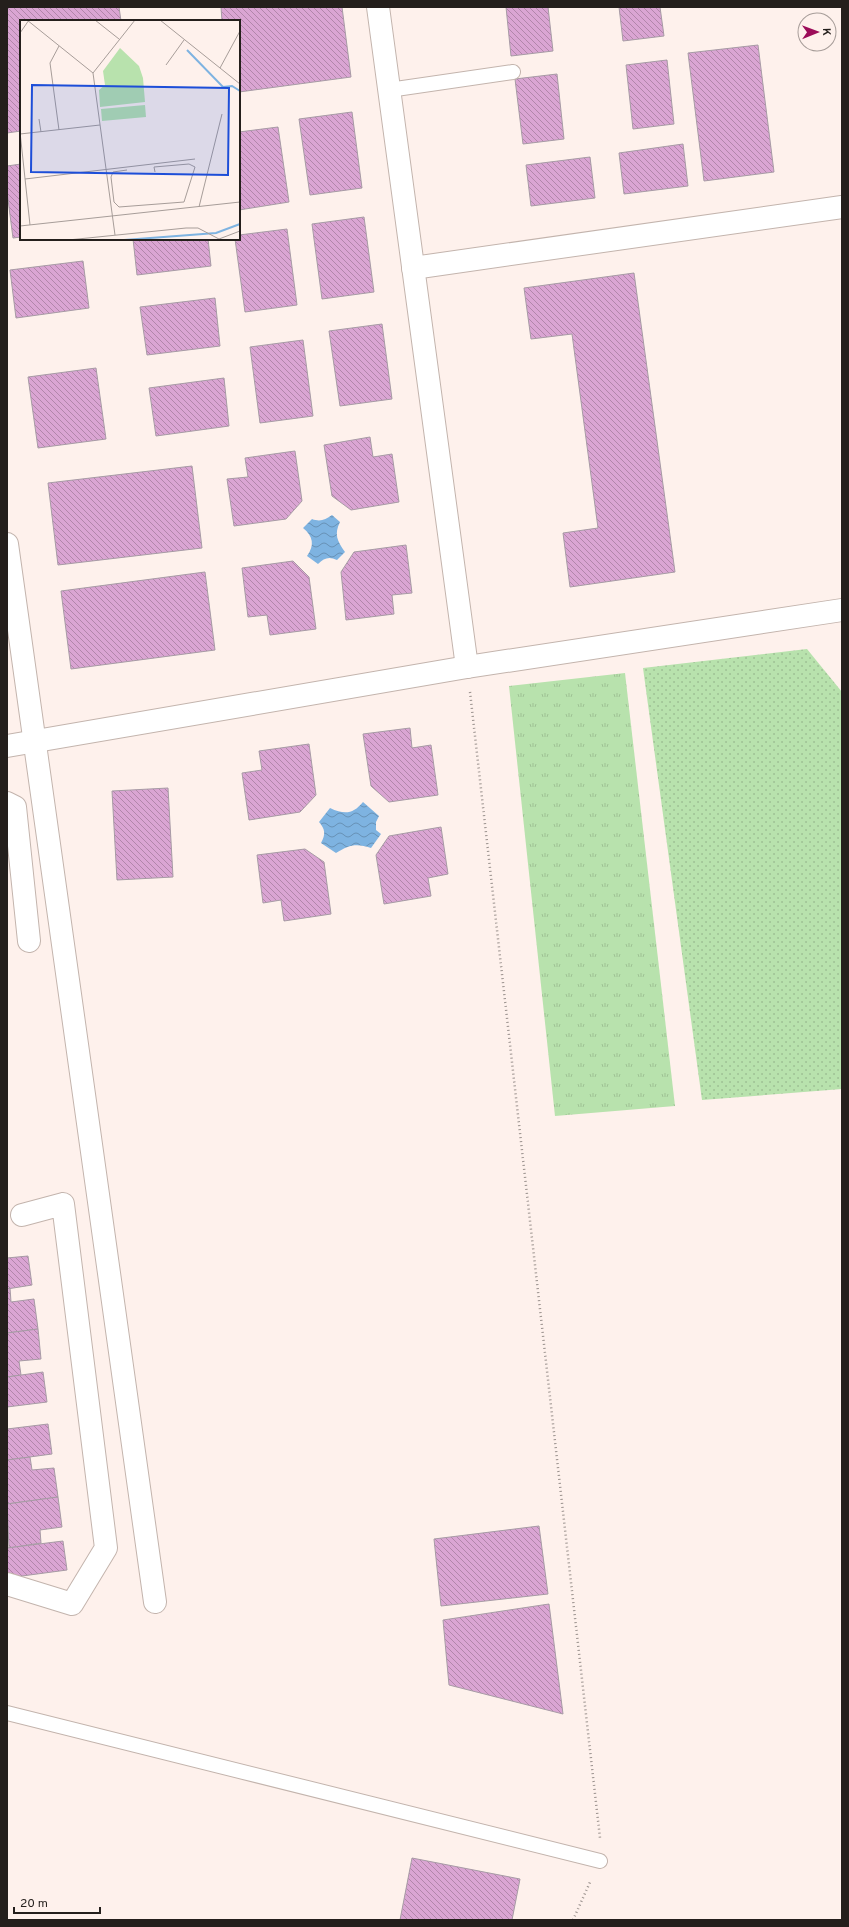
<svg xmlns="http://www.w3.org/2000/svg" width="849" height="1927" viewBox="0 0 849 1927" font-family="Overpass,sans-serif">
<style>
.grass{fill:url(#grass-dots)}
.park{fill:url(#park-tufts)}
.water{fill:url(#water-waves)}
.building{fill:url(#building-back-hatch);stroke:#a79ba5}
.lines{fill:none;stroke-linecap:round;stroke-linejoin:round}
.lane-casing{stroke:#c3b4ad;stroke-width:16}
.street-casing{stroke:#c3b4ad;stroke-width:24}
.path{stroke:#9b928e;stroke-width:2.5;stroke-dasharray:1 3;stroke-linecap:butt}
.lane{stroke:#fff;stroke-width:14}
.street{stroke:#fff;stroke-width:22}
.inset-river{fill:none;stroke:#7eb3e1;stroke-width:2}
.inset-road{fill:none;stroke:#a79d99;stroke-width:1}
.view{fill:#1d4ed8;fill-opacity:0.15;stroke:#1d4ed8;stroke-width:2}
.inset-edge{fill:none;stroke:#241f1c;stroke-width:2}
</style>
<defs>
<pattern id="grass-dots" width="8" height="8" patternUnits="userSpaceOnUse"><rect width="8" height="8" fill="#b8e2ad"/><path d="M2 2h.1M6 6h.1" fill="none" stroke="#9ec194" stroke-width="1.8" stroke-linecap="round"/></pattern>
<pattern id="park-tufts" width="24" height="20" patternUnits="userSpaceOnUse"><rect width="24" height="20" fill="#b8e2ad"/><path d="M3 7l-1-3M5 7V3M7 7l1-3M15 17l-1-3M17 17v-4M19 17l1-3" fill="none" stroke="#9ec194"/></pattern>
<pattern id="water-waves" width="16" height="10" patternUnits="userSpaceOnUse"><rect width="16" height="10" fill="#7eb3e1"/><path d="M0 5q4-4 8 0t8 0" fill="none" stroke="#6791b6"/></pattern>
<pattern id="building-back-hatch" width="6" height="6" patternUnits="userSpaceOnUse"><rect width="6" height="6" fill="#daa5d3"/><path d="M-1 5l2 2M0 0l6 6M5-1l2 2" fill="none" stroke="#b186aa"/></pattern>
</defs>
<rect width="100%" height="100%" fill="#fef1ec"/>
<!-- grass -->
<polygon class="grass" points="807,649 842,692 842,1089 702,1100 643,668"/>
<!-- park -->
<polygon class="park" points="625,673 675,1106 555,1116 509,686"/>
<!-- water -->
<g class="water">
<path d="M 332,515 L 340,522 C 334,534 337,541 345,552 L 337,560 C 329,556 324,558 318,564 L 307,556 C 315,545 313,536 303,528 L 312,519 C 320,522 325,520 332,515 Z"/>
<path d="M 363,802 L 379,816 L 376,822 L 376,830 L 381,834 L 371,848 C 356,843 349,845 336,853 L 321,843 C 326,834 325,829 319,822 L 330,808 C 345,815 353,814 363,802 Z"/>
</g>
<!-- building -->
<g class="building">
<polygon points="7,7 119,7 121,21 21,21 21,131 7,133"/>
<polygon points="221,7 342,7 351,77 239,92 239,21 222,21"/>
<polygon points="506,7 548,7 553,51 511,56"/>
<polygon points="619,7 660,7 664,36 623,41"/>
<polygon points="758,45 774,172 704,181 688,53"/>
<polygon points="667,60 674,124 633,129 626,65"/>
<polygon points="557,74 564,139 523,144 515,79"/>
<polygon points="352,112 362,188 310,195 299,119"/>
<polygon points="278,127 289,202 239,210 239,132"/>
<polygon points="683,144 688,186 624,194 619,153"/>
<polygon points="590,157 595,198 531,206 526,165"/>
<polygon points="21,164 21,237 13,238 7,192 7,166"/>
<polygon points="364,217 374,292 322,299 312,224"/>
<polygon points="287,229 297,305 245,312 235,239 239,239 239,235"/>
<polygon points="133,239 208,239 211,266 137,275"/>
<polygon points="83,261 89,308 16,318 10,270"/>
<polygon points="634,273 675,572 570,587 563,533 598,528 572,334 531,339 524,288"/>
<polygon points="215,298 220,346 147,355 140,307"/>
<polygon points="382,324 392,399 340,406 329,331"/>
<polygon points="303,340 313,416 260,423 250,347"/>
<polygon points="96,368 106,439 38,448 28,377"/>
<polygon points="224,378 229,426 156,436 149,388"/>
<polygon points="370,437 373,457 392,454 399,502 351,510 332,496 324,445"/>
<polygon points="295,451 302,501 286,519 234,526 227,479 248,477 245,458"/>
<polygon points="192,466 202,548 58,565 48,483"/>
<polygon points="406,545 412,593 392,595 394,614 346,620 341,572 354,552"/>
<polygon points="293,561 309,577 316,629 270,635 267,615 248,617 242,568"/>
<polygon points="205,572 215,650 71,669 61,591"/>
<polygon points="410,728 412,748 431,745 438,795 389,802 371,786 363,734"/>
<polygon points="309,744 316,795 300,812 249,820 242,773 262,770 259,751"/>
<polygon points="168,788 173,877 117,880 112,791"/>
<polygon points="441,827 448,874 428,878 431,896 384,904 376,855 389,836"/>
<polygon points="305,849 324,862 331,914 284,921 281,900 263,903 257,855"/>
<polygon points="28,1256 32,1285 7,1289 7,1258"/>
<polygon points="10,1288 11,1302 34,1299 38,1329 7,1333 7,1289"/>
<polygon points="38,1329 41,1359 19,1361 21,1375 7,1377 7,1333"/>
<polygon points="43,1372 47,1402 7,1407 7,1377"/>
<polygon points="48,1424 52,1454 7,1460 7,1429"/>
<polygon points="30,1457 32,1470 54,1468 58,1497 7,1504 7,1460"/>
<polygon points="58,1497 62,1527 40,1530 41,1543 9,1548 7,1504"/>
<polygon points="539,1526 548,1594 441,1606 434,1539"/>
<polygon points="63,1541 67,1570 7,1578 7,1548"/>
<polygon points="549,1604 563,1714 449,1685 443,1620"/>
<polygon points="412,1858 520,1879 512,1920 400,1920"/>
</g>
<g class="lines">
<!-- lane casing -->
<g class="lane-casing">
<g id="lane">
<polyline points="389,90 513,72"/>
<polyline points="7,1713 600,1861"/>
</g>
</g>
<!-- street casing -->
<g class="street-casing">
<g id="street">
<polyline points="378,7 467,667"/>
<polyline points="413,268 842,207"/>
<polyline points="7,544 155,1602"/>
<polyline points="7,746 467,667 842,610"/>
<polyline points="7,803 15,807 29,941"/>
<polyline points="7,1584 72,1604 106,1548 63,1204 22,1215"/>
</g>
</g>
<!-- path -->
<g class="path">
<polyline points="470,692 600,1838"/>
<polyline points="573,1920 591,1880"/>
</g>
<!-- lane -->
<use href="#lane" class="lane"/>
<!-- street -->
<use href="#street" class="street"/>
</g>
<!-- overview -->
<g transform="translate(20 20)">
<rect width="220" height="220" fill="#fef1ec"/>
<path d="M 100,28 L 119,46 L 123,58 L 125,82 L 80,87 L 79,70 L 85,65 L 83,51 Z" fill="#b8e2ad"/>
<path d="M 125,85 L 126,97 L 82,101 L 81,89 Z" fill="#b8e2ad"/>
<path class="inset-river" d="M 167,30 L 203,67 L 212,66 L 220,71M 104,220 L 196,213 L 220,204"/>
<path class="inset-road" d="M 7,0 L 73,53 L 95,215M 75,0 L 99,19M 140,0 L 220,64M 0,13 L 9,0M 39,26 L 30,43 L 39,110M 146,45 L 164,20M 200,48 L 220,11M 73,53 L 115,0M 19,99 L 21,112M 0,112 L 10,205M 0,114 L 80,105M 107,150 L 93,152 L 91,157 L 94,182 L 99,187 L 164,182 L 175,147 L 169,144 L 134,147 L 135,152M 5,159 L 175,139M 179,187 L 202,94M 0,206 L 220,182M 48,220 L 166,208 L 178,208 L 199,219 L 220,211"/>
<path class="view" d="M 12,65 L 209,68 L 208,155 L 11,152 Z"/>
<rect width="220" height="220" class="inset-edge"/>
</g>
<!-- border -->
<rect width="849" height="1927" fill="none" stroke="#241f1c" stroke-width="16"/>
<!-- north arrow -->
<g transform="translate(817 32) rotate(89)"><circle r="19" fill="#fef1ec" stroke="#a79d99"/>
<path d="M0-3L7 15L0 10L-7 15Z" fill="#9c0c59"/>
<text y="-6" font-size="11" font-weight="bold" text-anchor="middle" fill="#241f1c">K</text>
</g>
<!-- scale -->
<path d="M14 1907v6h86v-6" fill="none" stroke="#241f1c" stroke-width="2"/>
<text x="20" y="1907" font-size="12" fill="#241f1c" stroke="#fef1ec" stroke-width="3" paint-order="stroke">20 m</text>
</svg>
